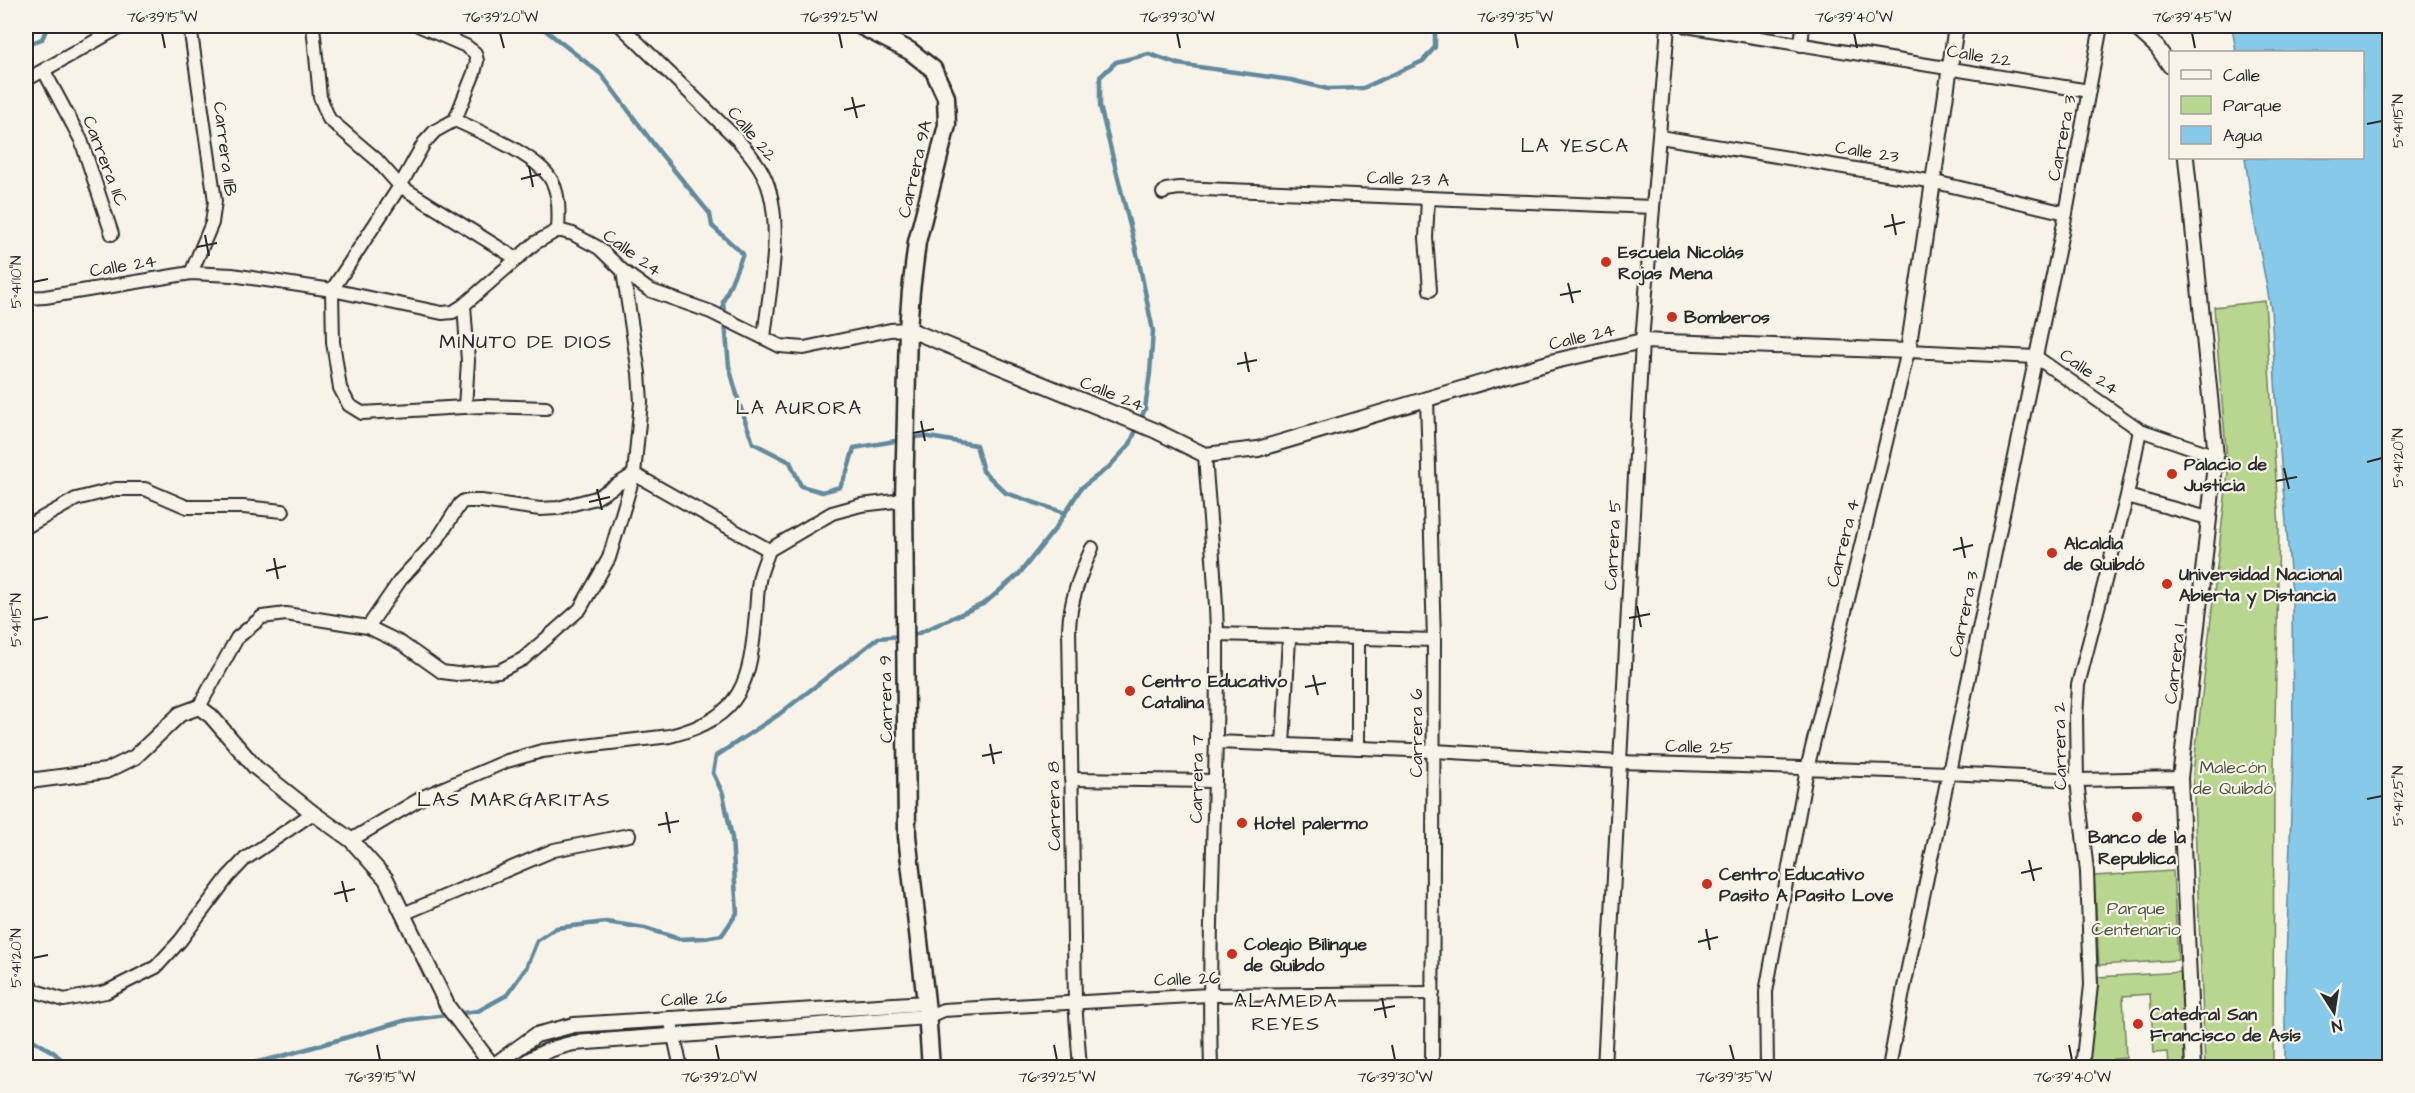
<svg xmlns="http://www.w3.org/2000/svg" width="2415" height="1093" viewBox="0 0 2415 1093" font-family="'Architects Daughter',sans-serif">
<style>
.green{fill:#b8d68f;stroke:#72805d;stroke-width:1.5}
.water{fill:#87c9e8;stroke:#628a9c;stroke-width:1.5}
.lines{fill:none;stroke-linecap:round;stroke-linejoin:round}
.stream{stroke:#628a9c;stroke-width:4.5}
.minor-casing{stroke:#2b2b2b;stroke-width:16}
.tertiary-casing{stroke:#2b2b2b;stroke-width:18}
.secondary-casing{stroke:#2b2b2b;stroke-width:21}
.minor{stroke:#f7f3e8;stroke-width:12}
.tertiary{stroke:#f7f3e8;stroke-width:14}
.secondary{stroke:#f7f3e8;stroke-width:16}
.ticks{fill:none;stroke:#2b2b2b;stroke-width:2}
.poi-dot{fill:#c8321e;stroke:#f7f3e8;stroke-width:2}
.labels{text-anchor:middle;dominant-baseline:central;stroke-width:4.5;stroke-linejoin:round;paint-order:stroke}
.street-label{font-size:18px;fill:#2b2b2b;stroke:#f7f3e8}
.poi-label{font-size:18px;font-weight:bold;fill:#2b2b2b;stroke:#f7f3e8;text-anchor:start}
.park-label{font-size:18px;fill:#4e5644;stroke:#f7f3e8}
.neighbourhood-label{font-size:20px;letter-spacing:1.5px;fill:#2b2b2b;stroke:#f7f3e8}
.neatline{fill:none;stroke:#2b2b2b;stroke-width:2}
.ticks-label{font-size:15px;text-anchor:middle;fill:#2b2b2b}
</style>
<rect width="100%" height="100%" fill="#f7f3e8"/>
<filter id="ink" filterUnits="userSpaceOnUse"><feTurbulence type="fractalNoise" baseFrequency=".0167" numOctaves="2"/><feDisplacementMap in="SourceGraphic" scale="12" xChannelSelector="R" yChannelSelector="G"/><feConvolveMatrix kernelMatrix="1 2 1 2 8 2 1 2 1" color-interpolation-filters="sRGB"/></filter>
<g filter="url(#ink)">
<!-- green -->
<g class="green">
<polygon points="2265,301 2279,529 2274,767 2273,1067 2205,1067 2193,773 2228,472 2214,307"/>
<polygon points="2173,871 2178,960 2099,965 2094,876"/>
<polygon points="2182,972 2185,1067 2169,1067 2168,1052 2154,1053 2150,994 2123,996 2126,1058 2113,1059 2113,1067 2088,1068 2097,977"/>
</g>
<!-- water -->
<polygon class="water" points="2232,26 2389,26 2389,1067 2285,1067 2285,991 2293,752 2292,594 2277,415 2271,309 2253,214 2245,158 2362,158 2362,52 2236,52"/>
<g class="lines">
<!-- stream -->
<g class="stream">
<polyline points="540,26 601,74 661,154 710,214 712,226 743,254 723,302 729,366 740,406 753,443 790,462 801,486 822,492 840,487 847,472 854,448 901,440"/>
<polyline points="26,45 42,39 48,26"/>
<polyline points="909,438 923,436 976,445 983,471 1006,493 1065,513"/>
<polyline points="909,635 917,634 985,603 1019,574 1055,529 1081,488 1109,467 1130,444 1145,409 1150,373 1153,331 1139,262 1100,106 1100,77 1116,62 1149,54 1178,64 1291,80 1328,89 1363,88 1423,61 1435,47 1435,26"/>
<polyline points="26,1036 53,1052 71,1068"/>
<polyline points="231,1068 279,1057 407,1020 478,1011 507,995 526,968 537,941 556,928 606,922 645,928 679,939 704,938 722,935 737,913 732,838 723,794 713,773 716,756 778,715 878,638 901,636"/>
</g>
<!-- minor casing -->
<g class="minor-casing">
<g id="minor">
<polyline points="190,26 215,201 212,223 191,273"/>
<polyline points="313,26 320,97 329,119 376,159 400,186 517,259"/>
<polyline points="420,26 466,46 475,53 477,61 474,73 455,120"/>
<path d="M 621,26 L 738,140 C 747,151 757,161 763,174 C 786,219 769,289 764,338"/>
<polyline points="1686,26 2089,91"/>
<polyline points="1801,45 1803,26"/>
<polyline points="44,71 81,140 112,234"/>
<polyline points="26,80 122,26"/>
<polyline points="1660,137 1935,182 2066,213"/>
<polyline points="1163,193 1166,190 1179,188 1653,207"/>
<polyline points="1428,198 1426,238 1430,290"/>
<polyline points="26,298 45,297 191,273 232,275 332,290 442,313 453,312 464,305 535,243 558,230 573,234 599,248 623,271 649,290 711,312 780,346 804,348 890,330 908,329"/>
<polyline points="464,305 468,361 465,407"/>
<polyline points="1427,398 1434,640 1432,1068"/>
<path d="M 546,408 L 481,406 L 362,413 L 349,405 L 340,388 L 333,342 L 332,290 L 400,186 L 424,143 L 435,131 L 455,120 C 481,132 530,153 548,175 C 560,190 559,213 558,230"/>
<path d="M 1205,455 C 1209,515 1216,576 1217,636 C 1218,780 1207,924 1211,1068"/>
<polyline points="2127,496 2208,518"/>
<polyline points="26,527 76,499 116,489 145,489 187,507 243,507 283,511"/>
<polyline points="368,627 401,579 437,540 460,504 464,501 481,501 540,509 558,508 596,498 634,474 769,550"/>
<polyline points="1217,634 1434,640"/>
<polyline points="199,707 237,638 262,617 286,614 368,627 401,643 442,672 457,674 499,671 523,659 580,609 609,558 634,474 641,402 639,373 623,271"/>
<polyline points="1216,742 1434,751 1620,762 1949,773 2077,780 2180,778"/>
<polyline points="1283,745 1289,638"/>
<polyline points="1358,748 1358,639"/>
<polyline points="1071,779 1215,781"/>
<path d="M 351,840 L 425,796 L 507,761 L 542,751 L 670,736 C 744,717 750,681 756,613 C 757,601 757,588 760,576 C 762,568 766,559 769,550 L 832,513 L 861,505 L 904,500"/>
<polyline points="403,914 554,850 629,835"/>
<polyline points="26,979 35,991 64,1000 106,992 156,967 180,941 228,877 245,859 313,813"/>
<polyline points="927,1017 943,1010 1209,995 1433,993"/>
<polyline points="670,1018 681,1068"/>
<path d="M 1080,1068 L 1075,1002 L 1069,629 C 1070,600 1080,575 1092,548"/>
<polyline points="1604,1068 1642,341 1668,26"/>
<polyline points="1767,1068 1766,992 1807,769 1908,351 2036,357 2140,430 2216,456"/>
<polyline points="1889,1068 1903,992 2066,213 2101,26"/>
<polyline points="2082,1068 2091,985 2087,872 2077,780 2076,717 2078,685 2127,496 2140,430"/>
</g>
</g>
<!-- tertiary casing -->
<g class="tertiary-casing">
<g id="tertiary">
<polyline points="2134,26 2157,47 2170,66"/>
<polyline points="2186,158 2216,456 2180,778 2193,1068"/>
<polyline points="908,329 1154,430 1205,455 1258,449 1555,361 1642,341 1908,351 1956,26"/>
<polyline points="26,779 37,780 106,771 135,757 180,714 199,707 211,716 255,767 313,813 351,840 386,879 448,1007 494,1068"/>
<polyline points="493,1066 536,1035 574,1025 926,1003"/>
<path d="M 518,1068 C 536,1054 552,1048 574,1043 L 927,1017"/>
</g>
</g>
<!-- secondary casing -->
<g class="secondary-casing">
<polyline id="secondary" points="861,26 910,51 933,69 946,97 947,125 917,242 911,291 908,329 904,500 907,836 927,1011 931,1068"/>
</g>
<!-- minor -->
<use href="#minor" class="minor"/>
<!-- tertiary -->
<use href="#tertiary" class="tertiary"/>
<!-- secondary -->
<use href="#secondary" class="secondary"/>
</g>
</g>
<!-- ticks -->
<path class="ticks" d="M 162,33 L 165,48M 500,33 L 504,48M 839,33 L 842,48M 1177,33 L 1180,48M 1515,33 L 1518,48M 1854,33 L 1857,48M 2192,33 L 2195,48M 852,97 L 857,118M 844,110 L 865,105M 2367,124 L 2382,121M 529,166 L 533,187M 521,179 L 541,174M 1892,214 L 1896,235M 1884,227 L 1905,222M 205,235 L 209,256M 197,247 L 217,243M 33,282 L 48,279M 1568,283 L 1573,303M 1560,295 L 1581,291M 1245,352 L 1249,372M 1237,364 L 1257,360M 921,421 L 925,441M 913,433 L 934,429M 2367,462 L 2382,458M 2284,468 L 2289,489M 2276,481 L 2297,477M 597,489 L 602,510M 589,502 L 610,497M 1961,537 L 1965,558M 1953,550 L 1973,545M 274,558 L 278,579M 266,571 L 286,566M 1637,606 L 1641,627M 1629,618 L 1650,614M 33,620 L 48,617M 1313,675 L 1318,695M 1305,687 L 1326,683M 990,744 L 994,764M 982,756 L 1002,752M 2367,799 L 2382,796M 666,812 L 670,833M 658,825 L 679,821M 2029,860 L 2034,881M 2021,873 L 2042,868M 342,881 L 347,902M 334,894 L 355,889M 1706,929 L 1710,950M 1698,942 L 1718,937M 33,958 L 48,955M 1382,998 L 1386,1018M 1374,1010 L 1395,1006M 377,1045 L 380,1060M 716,1045 L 719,1060M 1054,1045 L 1057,1060M 1392,1045 L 1395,1060M 1730,1045 L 1734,1060M 2069,1045 L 2072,1060"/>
<!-- markers -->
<g class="poi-dot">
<circle cx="1606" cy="262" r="6"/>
<circle cx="1672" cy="317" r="6"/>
<circle cx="2172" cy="474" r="6"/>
<circle cx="2052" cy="553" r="6"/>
<circle cx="2167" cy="584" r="6"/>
<circle cx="1130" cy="691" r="6"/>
<circle cx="2137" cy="817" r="6"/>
<circle cx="1242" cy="823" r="6"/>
<circle cx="1707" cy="884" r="6"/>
<circle cx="1232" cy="954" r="6"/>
<circle cx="2138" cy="1024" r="6"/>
</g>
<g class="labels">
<!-- street labels -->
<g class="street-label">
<text transform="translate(1979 56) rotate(9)">Calle 22</text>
<text transform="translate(752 134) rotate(50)">Calle 22</text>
<text transform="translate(2062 138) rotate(-79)">Carrera 3</text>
<text transform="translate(225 149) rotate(83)">Carrera 11B</text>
<text transform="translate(1867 152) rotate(9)">Calle 23</text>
<text transform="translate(105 161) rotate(69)">Carrera 11C</text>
<text transform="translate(915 169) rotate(-77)">Carrera 9A</text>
<text transform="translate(1408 179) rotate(2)">Calle 23 A</text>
<text transform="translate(632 253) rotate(36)">Calle 24</text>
<text transform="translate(123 266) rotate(-9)">Calle 24</text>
<text transform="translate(1582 337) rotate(-13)">Calle 24</text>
<text transform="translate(2089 372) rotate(35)">Calle 24</text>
<text transform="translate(1112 394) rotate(22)">Calle 24</text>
<text transform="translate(1843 543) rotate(-76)">Carrera 4</text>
<text transform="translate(1613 545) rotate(-87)">Carrera 5</text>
<text transform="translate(1964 614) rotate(-78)">Carrera 3</text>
<text transform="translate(2175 664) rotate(-84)">Carrera 1</text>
<text transform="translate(886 699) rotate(-91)">Carrera 9</text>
<text transform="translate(1416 733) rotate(-90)">Carrera 6</text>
<text transform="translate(2060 746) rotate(-91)">Carrera 2</text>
<text transform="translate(1699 747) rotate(2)">Calle 25</text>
<text transform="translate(1197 779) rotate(-89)">Carrera 7</text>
<text transform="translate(1054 806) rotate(-91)">Carrera 8</text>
<text transform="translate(1187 979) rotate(-2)">Calle 26</text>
<text transform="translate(694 999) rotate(-3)">Calle 26</text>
</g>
<!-- poi labels -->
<g class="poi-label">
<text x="1618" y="252">Escuela Nicolás<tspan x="1618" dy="21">Rojas Mena</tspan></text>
<text x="1684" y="317">Bomberos</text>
<text x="2184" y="464">Palacio de<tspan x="2184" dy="21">Justicia</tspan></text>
<text x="2064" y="543">Alcaldìa<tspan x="2064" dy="21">de Quibdó</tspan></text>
<text x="2179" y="574">Universidad Nacional<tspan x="2179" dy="21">Abierta y Distancia</tspan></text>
<text x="1142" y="681">Centro Educativo<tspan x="1142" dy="21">Catalina</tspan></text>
<text x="1254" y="823">Hotel palermo</text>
<text x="2137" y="837" text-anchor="middle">Banco de la<tspan x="2137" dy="21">Republica</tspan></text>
<text x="1719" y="874">Centro Educativo<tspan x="1719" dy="21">Pasito A Pasito Love</tspan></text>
<text x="1244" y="944">Colegio Bilingue<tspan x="1244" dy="21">de Quibdo</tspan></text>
<text x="2150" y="1014">Catedral San<tspan x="2150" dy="21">Francisco de Asís</tspan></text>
</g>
<!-- park labels -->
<g class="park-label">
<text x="2233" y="767">Malecón<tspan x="2233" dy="21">de Quibdó</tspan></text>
<text x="2136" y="908">Parque<tspan x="2136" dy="21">Centenario</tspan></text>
</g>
<!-- neighbourhood labels -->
<g class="neighbourhood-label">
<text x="1575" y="146">LA YESCA</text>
<text x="526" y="342">MINUTO DE DIOS</text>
<text x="799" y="408">LA AURORA</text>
<text x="514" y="800">LAS MARGARITAS</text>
<text x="1286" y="1001">ALAMEDA<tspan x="1286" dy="23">REYES</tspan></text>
</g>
</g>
<!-- margin -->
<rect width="2415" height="1093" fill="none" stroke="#f7f3e8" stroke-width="66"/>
<!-- legend -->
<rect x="2169" y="51" width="195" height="108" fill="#f7f3e8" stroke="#a5a39c" stroke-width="1.5"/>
<rect x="2181" y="70" width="30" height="9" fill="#f7f3e8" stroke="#a5a39c" stroke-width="1.5"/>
<text x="2223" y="81" font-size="18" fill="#2b2b2b">Calle</text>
<rect x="2181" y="96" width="30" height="18" fill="#b8d68f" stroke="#a5a39c" stroke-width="1.5"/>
<text x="2223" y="111" font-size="18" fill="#2b2b2b">Parque</text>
<rect x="2181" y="126" width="30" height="18" fill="#87c9e8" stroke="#a5a39c" stroke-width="1.5"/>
<text x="2223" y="141" font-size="18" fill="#2b2b2b">Agua</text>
<!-- north arrow -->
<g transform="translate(2334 1012) rotate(168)" stroke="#f7f3e8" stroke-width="4.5" paint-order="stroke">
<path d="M0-4.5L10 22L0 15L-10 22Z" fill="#2b2b2b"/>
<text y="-9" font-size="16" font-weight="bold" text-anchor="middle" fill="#2b2b2b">N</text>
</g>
<rect x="33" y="33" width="2349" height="1027" class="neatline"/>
<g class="ticks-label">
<text x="162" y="22">76°39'15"W</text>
<text x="500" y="22">76°39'20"W</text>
<text x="839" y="22">76°39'25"W</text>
<text x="1177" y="22">76°39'30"W</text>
<text x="1515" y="22">76°39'35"W</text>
<text x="1854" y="22">76°39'40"W</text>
<text x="2192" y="22">76°39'45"W</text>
<text transform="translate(2398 121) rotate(-90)" y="5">5°41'15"N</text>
<text transform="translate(16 282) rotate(-90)" y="5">5°41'10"N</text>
<text transform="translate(2398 458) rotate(-90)" y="5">5°41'20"N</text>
<text transform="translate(16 620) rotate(-90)" y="5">5°41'15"N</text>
<text transform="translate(2398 796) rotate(-90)" y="5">5°41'25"N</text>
<text transform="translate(16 958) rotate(-90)" y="5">5°41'20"N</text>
<text x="380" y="1082">76°39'15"W</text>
<text x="719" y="1082">76°39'20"W</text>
<text x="1057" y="1082">76°39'25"W</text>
<text x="1395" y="1082">76°39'30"W</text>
<text x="1734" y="1082">76°39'35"W</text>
<text x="2072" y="1082">76°39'40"W</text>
</g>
</svg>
